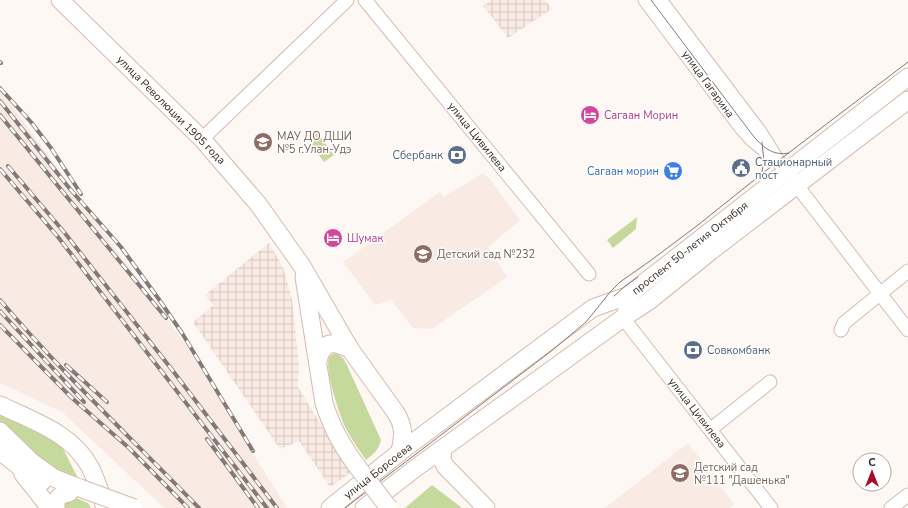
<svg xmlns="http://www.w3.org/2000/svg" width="908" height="508" viewBox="0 0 908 508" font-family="'Nunito Sans',sans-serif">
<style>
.built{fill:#f9eae3}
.industrial{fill:url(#industrial-grid)}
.green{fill:#c6d99d}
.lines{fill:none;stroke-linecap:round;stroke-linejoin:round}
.minor-casing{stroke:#d6baad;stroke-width:15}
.major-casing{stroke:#d6baad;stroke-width:19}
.minor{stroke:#fff;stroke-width:13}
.major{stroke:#fff;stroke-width:17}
.tram{stroke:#837a76;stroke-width:1}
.rail-casing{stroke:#837a76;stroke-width:4}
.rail{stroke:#fff;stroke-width:2.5;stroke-dasharray:8;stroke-linecap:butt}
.major-bridge-casing{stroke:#d6baad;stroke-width:19;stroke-linecap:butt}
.major-bridge{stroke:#fff;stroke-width:17}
.labels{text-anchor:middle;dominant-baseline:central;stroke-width:3;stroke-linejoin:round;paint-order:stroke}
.street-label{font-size:11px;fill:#332923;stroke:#fff}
.hotel-label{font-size:11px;fill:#b23c85;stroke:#fff;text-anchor:start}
.education-label{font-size:11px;fill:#785e54;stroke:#fff;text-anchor:start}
.service-label{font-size:11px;fill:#4e5e75;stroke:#fff;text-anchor:start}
.shop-label{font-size:11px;fill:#366cbe;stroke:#fff;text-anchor:end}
</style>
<defs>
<pattern id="industrial-grid" width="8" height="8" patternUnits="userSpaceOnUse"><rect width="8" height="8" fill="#f9eae3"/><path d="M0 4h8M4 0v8" fill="none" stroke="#d6c9c2"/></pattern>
</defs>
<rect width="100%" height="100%" fill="#fef8f5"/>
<!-- built -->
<g class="built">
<polygon points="0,89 186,345 287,508 164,508 62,412 0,383"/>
<polygon points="483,173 490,179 520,220 488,247 507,277 432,329 413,328 391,300 375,305 343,262 440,192 444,197"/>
<polygon points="688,443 734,504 729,508 605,508"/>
</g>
<!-- industrial -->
<g class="industrial">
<polygon points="491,0 545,0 552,9 508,38 483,6"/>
<polygon points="269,243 283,267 292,299 299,366 298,387 350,473 330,487 299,441 280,449 193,322 214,305 205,295"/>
</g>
<!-- green -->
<g class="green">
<polygon points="317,132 334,155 324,162 307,139"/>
<polygon points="637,217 636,229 613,248 607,240"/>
<path d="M 337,353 L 343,358 L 346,363 L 381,440 C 379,449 374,454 366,460 C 359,450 352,440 346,429 C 340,417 324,369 329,357 C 331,354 334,353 337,353 Z"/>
<polygon points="0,410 60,443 80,482 58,471 38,456 0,422"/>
<polygon points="432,485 462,508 405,508"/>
<polygon points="74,497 88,503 91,508 63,508 64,500"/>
</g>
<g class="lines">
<!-- minor casing -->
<g class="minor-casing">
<g id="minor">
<polyline points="365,0 589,274"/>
<polyline points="645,0 742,129 751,139 770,155"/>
<polyline points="660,0 760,132 778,161 908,330"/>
<polyline points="202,139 347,0"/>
<polyline points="625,309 623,318 771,508"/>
<polyline points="841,330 844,323 908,271"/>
<polyline points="711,429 770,382"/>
<polyline points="891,508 908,495"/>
</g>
</g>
<!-- major casing -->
<g class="major-casing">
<g id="major">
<path d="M 60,0 L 202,139 L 258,204 L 302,266 L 350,349 L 396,413 C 405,428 403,436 400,452"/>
<path d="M 304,277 L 324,403 C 332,428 341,444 356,465"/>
<path d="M 318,360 C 324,340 333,341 350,349"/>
<path d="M 0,405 C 33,421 72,433 90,467 C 97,480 101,494 105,508"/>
<polyline points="0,431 33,463 54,478 80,488"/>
<polyline points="443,449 442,459 445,466 486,508"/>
<polyline points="0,451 22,469 43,481"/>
<polyline points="23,474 50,508"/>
<path d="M 56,508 C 55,498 60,494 69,493"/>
<polyline points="330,508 400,452 593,308 627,296 908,77"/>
<polyline points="364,508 417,467 623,318 649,301 711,251 908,100"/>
</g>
</g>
<!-- minor -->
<use href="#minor" class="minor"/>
<!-- major -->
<use href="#major" class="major"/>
<!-- tram -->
<g class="tram">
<path d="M 651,0 L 754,137 C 764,148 773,156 789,153"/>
<polyline points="761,176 764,162 762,142"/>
<polyline points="614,296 623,288 638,277"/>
<polyline points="345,508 550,352 586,322 611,291 620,282 650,261 698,225 778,161 908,62"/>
</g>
<!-- rail casing -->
<g class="rail-casing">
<g id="rail">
<polyline points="0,62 1,63"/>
<polyline points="0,88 31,122 51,148 81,194"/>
<polyline points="0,101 70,189 121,247 158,298 182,333 253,451"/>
<polyline points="0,115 166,318"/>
<polyline points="8,166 64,232 173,371 277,508"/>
<polyline points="0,169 58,237 267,508"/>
<path d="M 0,300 C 62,373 132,439 199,508"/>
<polyline points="0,311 84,402"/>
<polyline points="0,325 72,398 129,448 188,508"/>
<polyline points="66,365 107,402"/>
<polyline points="207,439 258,508"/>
</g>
</g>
<!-- rail -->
<use href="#rail" class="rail"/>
<!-- major-bridge casing -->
<g class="major-bridge-casing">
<g id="major-bridge">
<polyline points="356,465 389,508"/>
<polyline points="80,488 134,508"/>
</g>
</g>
<!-- major-bridge -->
<use href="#major-bridge" class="major-bridge"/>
</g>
<!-- icons -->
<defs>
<g id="hotel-disc" transform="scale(1)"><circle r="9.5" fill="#d1479c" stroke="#fff"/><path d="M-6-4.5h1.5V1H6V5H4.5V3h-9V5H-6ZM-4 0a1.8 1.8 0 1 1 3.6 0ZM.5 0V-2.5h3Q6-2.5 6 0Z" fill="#fff"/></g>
<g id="school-disc" transform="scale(1)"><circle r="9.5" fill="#8d6e63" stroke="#fff"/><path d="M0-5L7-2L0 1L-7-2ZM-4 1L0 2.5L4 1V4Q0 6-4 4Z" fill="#fff"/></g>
<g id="bank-disc" transform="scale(1)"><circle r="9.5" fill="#5c6f8a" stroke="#fff"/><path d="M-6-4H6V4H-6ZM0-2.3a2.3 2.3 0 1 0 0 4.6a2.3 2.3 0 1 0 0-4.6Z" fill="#fff"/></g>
<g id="civic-disc" transform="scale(1)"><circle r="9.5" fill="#5c6f8a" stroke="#fff"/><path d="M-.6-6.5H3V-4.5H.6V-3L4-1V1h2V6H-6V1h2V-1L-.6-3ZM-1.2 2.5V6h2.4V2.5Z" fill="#fff"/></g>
<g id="supermarket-disc" transform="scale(1)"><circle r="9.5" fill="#3f7fe0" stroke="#fff"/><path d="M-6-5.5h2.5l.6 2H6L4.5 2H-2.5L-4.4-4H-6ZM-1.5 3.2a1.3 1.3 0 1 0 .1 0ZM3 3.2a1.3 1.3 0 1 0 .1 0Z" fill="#fff"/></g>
</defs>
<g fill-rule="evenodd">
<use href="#hotel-disc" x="590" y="115"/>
<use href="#school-disc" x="263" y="142"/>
<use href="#bank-disc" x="457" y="155"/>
<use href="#civic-disc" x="741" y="168"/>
<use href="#supermarket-disc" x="673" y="171"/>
<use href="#hotel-disc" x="333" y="238"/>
<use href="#school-disc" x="423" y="254"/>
<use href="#bank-disc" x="693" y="350"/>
<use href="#school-disc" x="680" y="473"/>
</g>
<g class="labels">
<!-- street labels -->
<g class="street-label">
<text transform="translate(708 84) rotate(54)">улица Гагарина</text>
<text transform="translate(171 110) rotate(45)">улица Революции 1905 года</text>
<text transform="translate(477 137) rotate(51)">улица Цивилева</text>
<text transform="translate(690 248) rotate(-38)">проспект 50-летия Октября</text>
<text transform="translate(697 413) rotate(52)">улица Цивилева</text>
<text transform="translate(378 471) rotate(-38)">улица Борсоева</text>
</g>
<!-- hotel labels -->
<g class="hotel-label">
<text x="604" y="115">Сагаан Морин</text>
<text x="347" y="238">Шумак</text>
</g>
<!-- education labels -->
<g class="education-label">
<text x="277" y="136">МАУ ДО ДШИ<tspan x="277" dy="13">№5 г.Улан-Удэ</tspan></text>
<text x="437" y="254">Детский сад №232</text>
<text x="694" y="467">Детский сад<tspan x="694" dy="13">№111 "Дашенька"</tspan></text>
</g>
<!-- service labels -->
<g class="service-label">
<text x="443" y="155" text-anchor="end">Сбербанк</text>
<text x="755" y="162">Стационарный<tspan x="755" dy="13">пост</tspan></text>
<text x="707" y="350">Совкомбанк</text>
</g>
<!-- shop labels -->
<g class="shop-label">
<text x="659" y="171">Сагаан морин</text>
</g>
</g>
<!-- north arrow -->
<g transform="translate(872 472)"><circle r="19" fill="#ffffff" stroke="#ada9a7"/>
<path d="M0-3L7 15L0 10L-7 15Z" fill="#a70e2e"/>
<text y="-6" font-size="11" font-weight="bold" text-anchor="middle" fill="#332923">С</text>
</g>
</svg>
